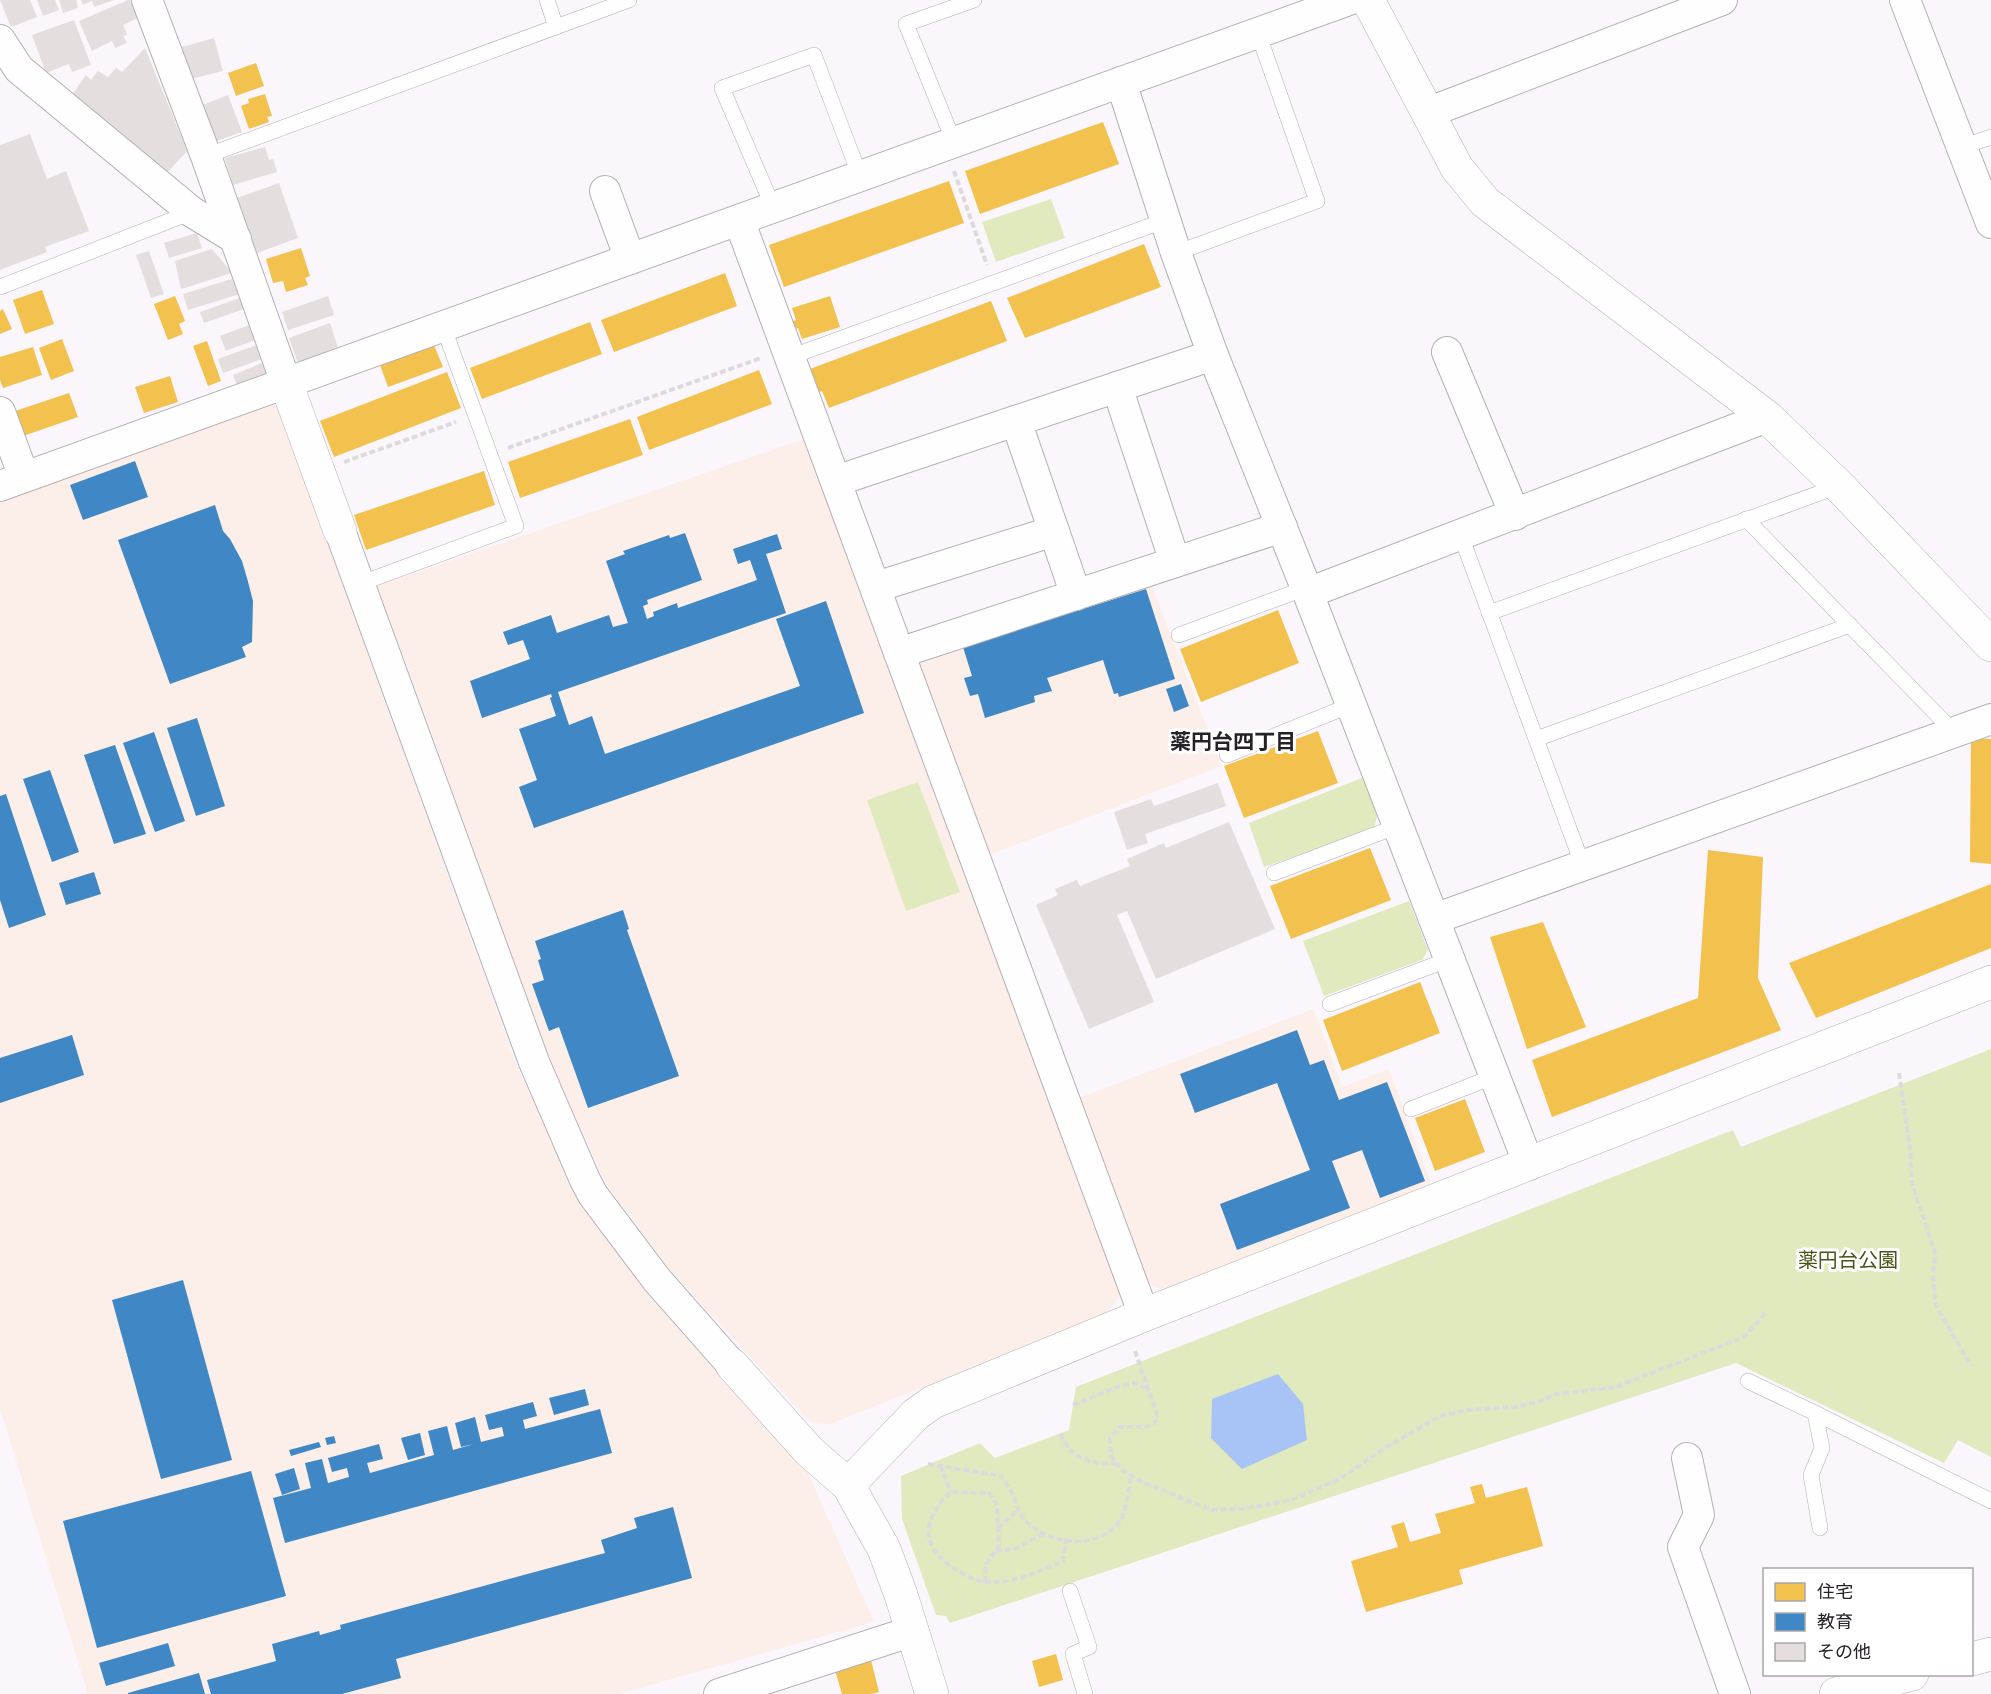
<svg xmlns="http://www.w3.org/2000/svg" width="1991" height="1694" viewBox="0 0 1991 1694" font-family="'Golos Text','Noto Sans JP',sans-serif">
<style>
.education{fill:#fceee9}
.green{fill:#e1e9be}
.water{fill:#a8c3f5}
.homes{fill:#f2c14e}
.schools{fill:#3f88c5}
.building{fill:#e4dede}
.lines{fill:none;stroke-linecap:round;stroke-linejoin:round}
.lane-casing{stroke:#b4b0b5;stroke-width:16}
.street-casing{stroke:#b4b0b5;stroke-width:32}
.secondary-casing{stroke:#b4b0b5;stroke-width:34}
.highway-casing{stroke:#b4b0b5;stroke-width:34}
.path{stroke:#dcdadc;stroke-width:4;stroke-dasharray:6 3;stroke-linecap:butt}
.lane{stroke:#fefefe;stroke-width:15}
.street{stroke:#fefefe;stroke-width:30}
.secondary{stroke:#fefefe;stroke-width:33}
.highway{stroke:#fefefe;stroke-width:33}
.labels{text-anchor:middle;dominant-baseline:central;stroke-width:6;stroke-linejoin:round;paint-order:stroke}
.park-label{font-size:20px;fill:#4a5517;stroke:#fff}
.neighbourhood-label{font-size:21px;font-weight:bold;fill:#262127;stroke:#fff}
</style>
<rect width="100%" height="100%" fill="#fbf6fb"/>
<!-- education -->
<g class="education">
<polygon points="275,399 518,1069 581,1202 647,1292 804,1464 874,1622 618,1694 88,1694 0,1408 0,496"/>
<polygon points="807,438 1122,1292 1106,1315 830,1424 811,1423 669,1269 609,1188 600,1171 547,1053 414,684 377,586"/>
<polygon points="1150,582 1222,766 984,857 916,658"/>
<polygon points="1314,1009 1342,1087 1389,1069 1431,1184 1166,1291 1145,1282 1076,1099"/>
</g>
<!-- green -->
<g class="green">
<polygon points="1051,199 1065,238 996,262 982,222"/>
<polygon points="1364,777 1377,816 1374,829 1264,867 1249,823"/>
<polygon points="918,782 960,892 906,911 867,800"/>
<polygon points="1409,901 1428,950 1422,960 1324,996 1303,941"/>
<polygon points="1991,1049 1991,1457 1958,1440 1944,1463 1736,1363 950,1623 946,1616 936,1615 902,1519 901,1476 980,1443 995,1458 1069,1430 1076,1387 1733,1130 1741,1147"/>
</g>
<!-- water -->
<polygon class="water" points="1278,1374 1303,1404 1307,1440 1242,1469 1211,1438 1212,1399"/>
<!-- homes -->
<g class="homes">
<polygon points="256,63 264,86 236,96 228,73"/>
<polygon points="265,94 272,116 267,117 269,122 249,129 241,106 249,103 248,99"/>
<polygon points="1103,122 1119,164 980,214 965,171"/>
<polygon points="949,181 964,223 784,287 769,245"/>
<polygon points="1144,244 1161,287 1025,338 1007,298"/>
<polygon points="301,248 310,276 305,278 308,285 286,292 283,281 273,283 266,259"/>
<polygon points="725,273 737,306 614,352 601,320"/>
<polygon points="42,290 54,324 25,334 13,300"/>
<polygon points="175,296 185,321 179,324 183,334 168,340 154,304"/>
<polygon points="830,296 840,327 802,339 798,328 792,330 789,322 796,320 792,308"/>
<polygon points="991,301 1007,341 829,408 822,391 819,392 810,369"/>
<polygon points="3,309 12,329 0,334 0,311"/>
<polygon points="590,322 602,354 482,399 470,368"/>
<polygon points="62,339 74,371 51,380 39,348"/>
<polygon points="207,341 221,381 208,386 193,346"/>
<polygon points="434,345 443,367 388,387 380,365"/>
<polygon points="33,347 42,375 3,388 0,380 0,357"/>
<polygon points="759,370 772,404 649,450 637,417"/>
<polygon points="447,372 461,408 334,457 320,421"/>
<polygon points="170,376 178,402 144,413 135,387"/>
<polygon points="69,393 78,417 23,436 15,411"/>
<polygon points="630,419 643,455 520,498 508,462"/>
<polygon points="484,471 495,505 366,550 354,515"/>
<polygon points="1278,610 1299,663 1201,702 1180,649"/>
<polygon points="1318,731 1338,783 1244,818 1224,766"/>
<polygon points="1971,738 1991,739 1991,864 1970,862"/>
<polygon points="1370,848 1391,900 1291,939 1270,886"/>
<polygon points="1708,850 1763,857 1758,978 1781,1030 1552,1117 1532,1060 1698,998"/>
<polygon points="1991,884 1991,948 1816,1018 1789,963"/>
<polygon points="1543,922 1586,1027 1527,1049 1490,937"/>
<polygon points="1420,982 1440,1033 1342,1071 1323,1020"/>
<polygon points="1465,1099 1485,1152 1435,1171 1415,1118"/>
<polygon points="1482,1484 1486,1498 1527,1487 1543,1546 1459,1570 1463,1584 1366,1612 1351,1561 1398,1547 1391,1526 1404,1522 1410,1542 1441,1533 1435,1514 1475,1503 1470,1487"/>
<polygon points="1056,1654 1063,1680 1039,1687 1032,1661"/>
<polygon points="871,1660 879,1692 871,1694 842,1694 835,1670"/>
</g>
<!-- schools -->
<g class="schools">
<polygon points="135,461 148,497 83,520 70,485"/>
<polygon points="215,505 223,531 230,539 242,561 247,578 253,601 252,642 242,647 246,657 170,684 118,540"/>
<polygon points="685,533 702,580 647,600 648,604 643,606 647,619 654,616 653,612 677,603 678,608 757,580 750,560 738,564 733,549 777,534 782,549 766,554 786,613 558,692 569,725 592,716 605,754 800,686 776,619 826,601 864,713 534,828 519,787 537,780 519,729 556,716 550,698 552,697 551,694 482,718 470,681 530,659 523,640 508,645 503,632 551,615 557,633 609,615 613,627 628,623 606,561 625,554 623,551 669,535 670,538"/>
<polygon points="1146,589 1175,679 1119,697 1118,693 1114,694 1103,660 1047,678 1052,691 1034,696 1035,702 985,718 978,694 970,696 964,678 972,676 963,647"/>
<polygon points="1181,684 1189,706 1174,712 1166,689"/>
<polygon points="197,718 225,806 196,816 167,728"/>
<polygon points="154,732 185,821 155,832 123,743"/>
<polygon points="115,745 146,834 114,844 84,755"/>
<polygon points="50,770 79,852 52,862 23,779"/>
<polygon points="6,794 46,915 9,928 0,900 0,796"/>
<polygon points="94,872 101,894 66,905 59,883"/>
<polygon points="623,910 629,929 627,930 679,1076 588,1108 559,1027 549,1031 532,984 544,980 538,960 541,959 535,941"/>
<polygon points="1297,1030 1310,1065 1324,1060 1339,1100 1387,1082 1425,1181 1380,1198 1362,1150 1332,1161 1350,1208 1237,1250 1220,1204 1310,1170 1277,1083 1195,1113 1180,1074"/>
<polygon points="72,1035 84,1075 0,1103 0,1058"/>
<polygon points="183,1280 232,1460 161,1479 112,1300"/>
<polygon points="585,1389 589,1405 554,1415 549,1398"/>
<polygon points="533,1402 537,1416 523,1420 525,1429 600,1409 612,1453 285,1543 273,1498 311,1488 305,1463 322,1459 328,1483 349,1477 347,1468 332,1472 328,1458 379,1444 383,1459 367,1463 370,1473 434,1455 428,1431 447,1426 453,1450 474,1444 461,1447 455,1423 475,1417 481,1442 504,1436 502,1427 489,1430 485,1415"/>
<polygon points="420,1433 425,1455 408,1460 401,1438"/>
<polygon points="334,1436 336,1443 327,1445 325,1438"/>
<polygon points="319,1442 321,1447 291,1456 289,1450"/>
<polygon points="294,1468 300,1489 282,1495 275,1474"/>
<polygon points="251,1471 286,1596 97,1648 63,1521"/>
<polygon points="673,1507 692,1578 396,1659 401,1678 342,1694 211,1694 207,1680 276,1661 272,1644 319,1631 320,1635 341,1629 340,1625 605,1553 601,1540 637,1528 634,1518"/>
<polygon points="168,1643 175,1666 106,1686 99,1663"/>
<polygon points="199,1673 205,1694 128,1694 128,1693"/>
</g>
<!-- building -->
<g class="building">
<polygon points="0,0 30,0 37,17 11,27"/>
<polygon points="37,0 55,0 59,10 43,16"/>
<polygon points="59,0 76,0 78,8 63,13"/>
<polygon points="81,0 114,0 94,7 92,1 83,5"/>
<polygon points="128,0 130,0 138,18 123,25 127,35 123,36 127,43 115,48 112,41 92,51 79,21"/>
<polygon points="74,20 91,65 72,72 69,64 46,73 32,35"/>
<polygon points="214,38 223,71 191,79 182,47"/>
<polygon points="145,48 187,151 166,174 72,95 86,75 91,80 98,71 108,77 116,68 122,72"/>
<polygon points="228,95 242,132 214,142 200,106"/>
<polygon points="30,134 47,179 66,171 89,231 45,247 47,252 0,270 0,145"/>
<polygon points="265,147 269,160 273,159 277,172 233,185 225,158"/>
<polygon points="279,183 298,238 257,253 237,198"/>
<polygon points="197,233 202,248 169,258 164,243"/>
<polygon points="212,249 232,273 181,289 175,261"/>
<polygon points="149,251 164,294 151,298 136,255"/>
<polygon points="235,278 240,294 188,310 183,294"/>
<polygon points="328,296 334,315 288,330 282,312"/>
<polygon points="240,298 244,309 204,323 200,312"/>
<polygon points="330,323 338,348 298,363 289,338"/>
<polygon points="249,325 255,340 226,351 220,336"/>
<polygon points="257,345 262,359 223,373 218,359"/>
<polygon points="262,363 267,374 237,386 233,375"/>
<polygon points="1218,783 1226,806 1145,834 1148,843 1127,850 1114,812 1151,799 1154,806"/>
<polygon points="1229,822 1275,929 1156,979 1127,911 1117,915 1154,1002 1089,1029 1036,905 1058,895 1055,889 1077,880 1080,886 1130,866 1127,859 1164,843 1166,848"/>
</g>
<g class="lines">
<!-- lane casing -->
<g class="lane-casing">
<g id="lane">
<polyline points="547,0 556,27"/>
<polyline points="954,142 906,24 974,0"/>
<polyline points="1961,147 1991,137"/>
<polyline points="206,156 629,0"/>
<polyline points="773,207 722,88 814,55 860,176"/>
<polyline points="1176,253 1317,201 1258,33"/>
<polyline points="0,287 192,212"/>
<polyline points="790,357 1166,220"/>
<polyline points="1746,519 1954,732"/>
<polyline points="1461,536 1583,866"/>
<polyline points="359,584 516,526 443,326"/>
<polyline points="1489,613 1839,486"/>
<polyline points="1179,635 1306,588"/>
<polyline points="1536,739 1850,625"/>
<polyline points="1227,755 1351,705"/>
<polyline points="1274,873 1398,826"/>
<polyline points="1330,1004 1450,959"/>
<polyline points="1411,1109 1495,1076"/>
<polyline points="1748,1381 1815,1413 1991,1501"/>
<polyline points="1815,1413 1822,1448 1811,1475 1820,1528"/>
<polyline points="1070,1591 1089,1647 1073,1654 1085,1694"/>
</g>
</g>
<!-- street casing -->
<g class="street-casing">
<g id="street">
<polyline points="147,0 206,156 286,383"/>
<polyline points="1905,0 1991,223"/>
<polyline points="0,40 19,69 192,212 236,239"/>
<polyline points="1121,82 1176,253 1213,355 1306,588 1529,1165"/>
<polyline points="1427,113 1722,0"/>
<polyline points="605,191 630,259"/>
<polyline points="739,220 1144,1315"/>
<polyline points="1447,352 1515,515"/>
<polyline points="1117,387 1175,562"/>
<polyline points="0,412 24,477"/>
<polyline points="1016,421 1076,595"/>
<polyline points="836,481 1213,355"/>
<polyline points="0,486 1349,0"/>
<polyline points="340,531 534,1062 585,1180 593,1195 657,1280 732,1365"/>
<polyline points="876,587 1054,531"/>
<polyline points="1308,593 1767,417"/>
<polyline points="899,653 1282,527"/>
<polyline points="1434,919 1991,719"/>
<polyline points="1687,1458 1699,1515 1683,1547 1735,1694"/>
<polyline points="719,1694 913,1631"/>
</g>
</g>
<!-- secondary casing -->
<g class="secondary-casing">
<g id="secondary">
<polyline points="1368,0 1457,168 1485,202 1767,417 1839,486 1991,645"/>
<polyline points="286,383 340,531"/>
<polyline points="732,1365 809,1451 848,1485 884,1549 901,1595 932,1694"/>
<polyline points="848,1485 916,1414 933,1402 1144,1315 1991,982"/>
</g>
</g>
<!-- highway casing -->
<g class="highway-casing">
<g id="highway">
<polyline points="1972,1659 1991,1654"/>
<polyline points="1836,1694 1912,1674"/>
</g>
</g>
<!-- path -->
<g class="path">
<polyline points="954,171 987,265"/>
<polyline points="508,448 761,358"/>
<polyline points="344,462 456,422"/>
<polyline points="1899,1073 1910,1148 1912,1183 1935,1253 1933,1277 1936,1305 1971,1366"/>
<polyline points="1135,1351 1157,1414 1155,1423 1145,1427 1119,1427 1110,1438 1111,1456 1121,1469 1142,1482 1212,1510 1241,1509 1266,1505 1290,1500 1338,1480 1385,1448 1440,1416 1467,1410 1515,1407 1538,1402 1557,1394 1616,1387 1744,1337 1767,1311"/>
<polyline points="1073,1405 1120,1386 1136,1383 1149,1391"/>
<path d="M 1060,1434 C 1073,1460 1088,1464 1117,1463"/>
<path d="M 928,1464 L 1001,1476 C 1005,1482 1010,1489 1013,1495 C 1019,1509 1016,1512 1028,1523 C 1052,1546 1100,1549 1120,1521 C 1126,1513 1129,1487 1131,1476"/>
<polyline points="940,1466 951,1492"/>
<polyline points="998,1528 1017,1511"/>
<polyline points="996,1551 1014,1549 1043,1534"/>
<path d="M 985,1582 L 986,1564 L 999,1546 L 997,1505 L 989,1493 L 951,1492 C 938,1503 924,1523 930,1541 C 936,1561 968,1581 988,1582 C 1013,1584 1040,1571 1063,1561 L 1066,1539"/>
</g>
<!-- lane -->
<use href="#lane" class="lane"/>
<!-- street -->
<use href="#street" class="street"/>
<!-- secondary -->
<use href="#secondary" class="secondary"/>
<!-- highway -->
<use href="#highway" class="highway"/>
</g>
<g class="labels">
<!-- park labels -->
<g class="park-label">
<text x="1848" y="1259">薬円台公園</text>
</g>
<!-- neighbourhood labels -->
<g class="neighbourhood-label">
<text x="1233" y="741">薬円台四丁目</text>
</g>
</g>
<!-- legend -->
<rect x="1763" y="1568" width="210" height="108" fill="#ffffff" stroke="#a8a6a9" stroke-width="1.5"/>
<rect x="1775" y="1583" width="30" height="18" fill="#f2c14e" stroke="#a8a6a9" stroke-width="1.5"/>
<text x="1817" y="1598" font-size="18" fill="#262127">住宅</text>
<rect x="1775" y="1613" width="30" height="18" fill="#3f88c5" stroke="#a8a6a9" stroke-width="1.5"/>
<text x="1817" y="1628" font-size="18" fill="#262127">教育</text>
<rect x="1775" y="1643" width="30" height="18" fill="#e4dede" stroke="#a8a6a9" stroke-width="1.5"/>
<text x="1817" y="1658" font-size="18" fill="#262127">その他</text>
</svg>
